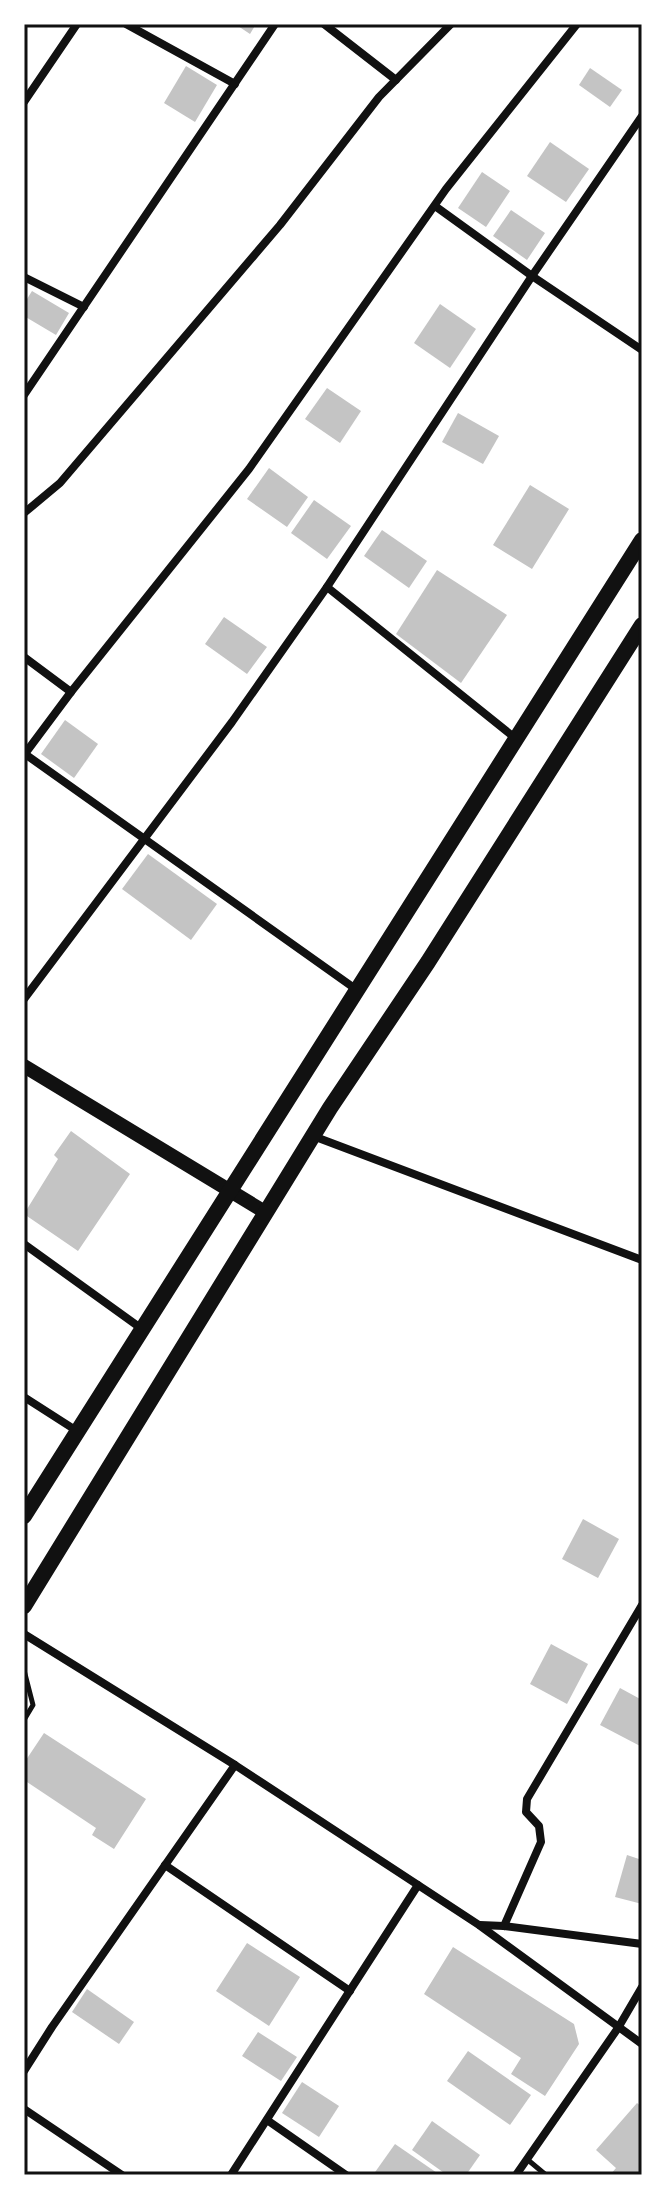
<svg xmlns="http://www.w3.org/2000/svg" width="666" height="2199" viewBox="0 0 666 2199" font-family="'IBM Plex Sans',sans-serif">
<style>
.building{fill:#c4c4c4}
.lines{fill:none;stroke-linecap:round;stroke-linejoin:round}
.service{stroke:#111;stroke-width:5}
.minor{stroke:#111;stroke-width:8}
.tertiary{stroke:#111;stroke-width:14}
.secondary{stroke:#111;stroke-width:16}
.neatline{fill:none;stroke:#111;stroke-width:3}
</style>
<rect width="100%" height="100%" fill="#fff"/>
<!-- building -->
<g class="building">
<polygon points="235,24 256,24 250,34"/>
<polygon points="186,66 217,85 195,122 164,103"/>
<polygon points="590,68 622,90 610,107 579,85"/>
<polygon points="550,142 589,169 566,202 527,176"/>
<polygon points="482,172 510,191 486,227 458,208"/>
<polygon points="511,210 545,233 527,260 493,236"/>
<polygon points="32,291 69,313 56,335 24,316 24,298 27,299"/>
<polygon points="440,304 476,329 450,368 414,343"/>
<polygon points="327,388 361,411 340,443 305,419"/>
<polygon points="458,413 499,436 483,464 442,442"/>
<polygon points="269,468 308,497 287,527 247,499"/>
<polygon points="530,485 569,509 532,569 493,545"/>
<polygon points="314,500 351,526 327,559 291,533"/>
<polygon points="382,530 427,561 409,588 364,556"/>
<polygon points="437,570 507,615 461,683 396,634"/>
<polygon points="224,617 267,647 247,674 205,644"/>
<polygon points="65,720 98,744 74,778 41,754"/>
<polygon points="148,854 217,904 191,940 122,889"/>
<polygon points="71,1131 130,1174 78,1251 24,1214 58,1159 54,1155"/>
<polygon points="583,1519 619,1539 598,1578 562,1559"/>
<polygon points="551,1644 588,1664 567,1704 530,1684"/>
<polygon points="620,1688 642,1700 642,1747 600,1725"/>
<polygon points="44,1733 146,1799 114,1849 92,1835 96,1828 24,1780 24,1763"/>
<polygon points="627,1855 642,1860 642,1904 615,1897"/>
<polygon points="247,1943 300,1977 269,2026 216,1991"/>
<polygon points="453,1947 574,2024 579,2044 545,2096 511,2074 521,2058 424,1994"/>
<polygon points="87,1989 134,2022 119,2044 72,2012"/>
<polygon points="258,2032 297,2057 281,2081 242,2056"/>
<polygon points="468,2051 531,2095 510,2125 447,2081"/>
<polygon points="302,2082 339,2106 319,2137 282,2113"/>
<polygon points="637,2103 642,2107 642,2175 610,2175 616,2168 596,2150"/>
<polygon points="432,2121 480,2155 466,2175 447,2175 412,2150"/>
<polygon points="395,2144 440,2175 373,2175"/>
</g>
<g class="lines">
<!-- service -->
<g class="service">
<polyline points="24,1670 33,1705 24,1720"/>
<polyline points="528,2160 546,2175"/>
</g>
<!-- minor -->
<g class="minor">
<polyline points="126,24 235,84"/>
<polyline points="324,24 396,80"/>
<polyline points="24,102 77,24"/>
<polyline points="435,206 532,276 642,350"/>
<polyline points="24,277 84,307"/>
<polyline points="24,395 275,24"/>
<polyline points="24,513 60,483 280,225 379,97 451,24"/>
<polyline points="327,587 515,738"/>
<polyline points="24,657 71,692"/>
<polyline points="25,754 357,990"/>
<polyline points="24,755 71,692 249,469 446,189 577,24"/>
<polyline points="24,999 232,722 327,587 532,276 642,116"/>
<polyline points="313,1136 642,1260"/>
<polyline points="24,1244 142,1329"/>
<polyline points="24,1397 77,1431"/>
<polyline points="24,1634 235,1765 479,1925 642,2044"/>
<polyline points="165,1865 350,1991"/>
<polyline points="480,1925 504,1926 642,1944"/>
<polyline points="504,1926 541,1842 539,1826 526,1812 527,1799 642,1605"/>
<polyline points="24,2071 52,2027 235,1765"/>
<polyline points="24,2109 122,2175"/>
<polyline points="267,2120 346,2175"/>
<polyline points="231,2175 418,1885"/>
<polyline points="516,2175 618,2028 642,1987"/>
</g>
<!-- tertiary -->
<polyline class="tertiary" points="24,1066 265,1212"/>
<!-- secondary -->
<g class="secondary">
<polyline points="24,1516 642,540"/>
<polyline points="24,1606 330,1108 428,962 642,625"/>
</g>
</g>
<!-- border -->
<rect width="666" height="2199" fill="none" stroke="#ffffff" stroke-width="52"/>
<rect x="26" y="26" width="614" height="2147" class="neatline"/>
</svg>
